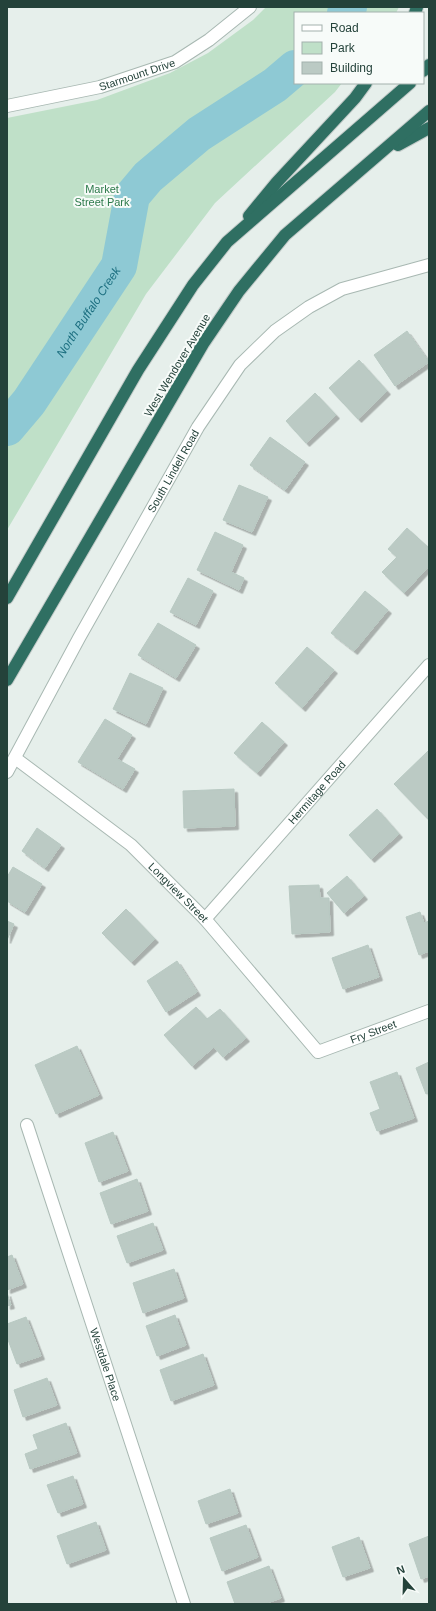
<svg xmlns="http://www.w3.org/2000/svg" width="436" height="1611" viewBox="0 0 436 1611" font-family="Arial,sans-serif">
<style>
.green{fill:#bfe0c8}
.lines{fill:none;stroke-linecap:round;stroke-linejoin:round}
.river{stroke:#8ec9d4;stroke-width:36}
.building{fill:#bbcac4;stroke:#b8c9c2;filter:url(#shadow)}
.street-casing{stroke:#a8b8b2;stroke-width:14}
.highway-casing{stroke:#c2cac8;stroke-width:14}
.street{stroke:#fff;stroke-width:12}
.highway{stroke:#2f6f62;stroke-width:12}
.labels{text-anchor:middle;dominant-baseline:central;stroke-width:4;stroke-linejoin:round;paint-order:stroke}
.street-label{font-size:11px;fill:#24423a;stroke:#f7fbf9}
.park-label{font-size:11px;fill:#2d7a4b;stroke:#f7fbf9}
.water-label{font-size:12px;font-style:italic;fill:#1c6f80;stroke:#f7fbf9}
</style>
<defs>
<filter id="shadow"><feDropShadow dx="3.5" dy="3.5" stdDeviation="0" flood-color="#0004"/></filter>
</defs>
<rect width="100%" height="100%" fill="#e6efeb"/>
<!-- green -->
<polygon class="green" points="266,7 399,7 396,13 295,13 295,83 342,83 335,92 215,203 146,294 7,530 7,118 97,100 170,73 208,53 253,20"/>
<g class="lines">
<!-- river -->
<g class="river">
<polyline points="345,13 349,7"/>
<path id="s1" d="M 7,428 L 29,402 L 119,266 L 132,196 L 148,177 L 199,134 L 275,85 L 295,68"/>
</g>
</g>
<!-- building -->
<g class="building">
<polygon points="407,331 429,362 395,386 374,355"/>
<polygon points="359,360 387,391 358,419 329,388"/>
<polygon points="315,393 336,415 306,443 286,421"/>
<polygon points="270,437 305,462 285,490 250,465"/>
<polygon points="239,485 268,497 252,532 223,520"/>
<polygon points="407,528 429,548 429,566 404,593 382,572 397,557 388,549"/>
<polygon points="215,532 243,545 231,572 244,578 239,590 197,570"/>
<polygon points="188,578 213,591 196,625 170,612"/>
<polygon points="365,591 388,610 354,651 331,633"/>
<polygon points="158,623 196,645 176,678 138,655"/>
<polygon points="307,647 334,670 302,708 275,683"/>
<polygon points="130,673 163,688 146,724 113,709"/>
<polygon points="105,719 132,735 117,759 135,769 123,789 78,762"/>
<polygon points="262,722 284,742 257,773 234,753"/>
<polygon points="428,751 429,753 429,820 394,784"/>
<polygon points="234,789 235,826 184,828 183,791"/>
<polygon points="377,809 399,834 371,859 349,835"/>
<polygon points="37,828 61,845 45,868 22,851"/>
<polygon points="13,867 42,884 25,912 7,901 7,877"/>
<polygon points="347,876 364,896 344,913 327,893"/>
<polygon points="319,885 320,898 329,898 330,932 292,934 289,886"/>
<polygon points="126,909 155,939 131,962 102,933"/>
<polygon points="420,912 424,923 429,921 429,951 419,955 406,917"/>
<polygon points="7,921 14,924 7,940"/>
<polygon points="368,945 379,977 343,989 332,958"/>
<polygon points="177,961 197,992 166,1012 147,981"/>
<polygon points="196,1007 207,1019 220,1009 246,1038 223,1057 214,1047 192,1066 164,1035"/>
<polygon points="77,1046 99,1095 56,1114 35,1065"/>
<polygon points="429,1062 429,1093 426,1094 416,1068"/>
<polygon points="397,1072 414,1118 377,1131 370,1113 380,1109 370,1082"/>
<polygon points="113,1132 128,1171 99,1182 85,1143"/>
<polygon points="137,1179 148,1211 111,1224 100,1193"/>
<polygon points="153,1223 163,1250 127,1263 117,1236"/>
<polygon points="12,1255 23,1284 7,1290 7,1257"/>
<polygon points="174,1269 184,1298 143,1313 133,1283"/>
<polygon points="7,1293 11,1305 7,1306"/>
<polygon points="175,1315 186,1345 157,1356 146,1326"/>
<polygon points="26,1317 41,1356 17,1364 7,1337 7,1324"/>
<polygon points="203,1354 214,1385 171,1401 160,1370"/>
<polygon points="47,1378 57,1405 23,1417 14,1390"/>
<polygon points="66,1423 77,1453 30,1469 25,1454 38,1449 33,1435"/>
<polygon points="73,1476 83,1504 58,1513 47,1485"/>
<polygon points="230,1489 238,1513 206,1524 198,1501"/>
<polygon points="96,1522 106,1550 67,1564 57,1536"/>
<polygon points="246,1525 258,1557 222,1571 210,1538"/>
<polygon points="429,1536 429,1576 421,1579 409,1544"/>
<polygon points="359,1537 370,1568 343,1577 332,1547"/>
<polygon points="269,1566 281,1598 264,1604 235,1604 227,1582"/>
</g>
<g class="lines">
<!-- street casing -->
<g class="street-casing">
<g id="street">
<path id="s2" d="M 7,106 L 100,87 L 175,62 L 209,40 L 250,7"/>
<path id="s3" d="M 15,758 L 131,845 L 205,919 L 318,1052 L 429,1011"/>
<path id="s4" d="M 7,772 L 79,638 L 198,427 L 240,365 L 275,331 L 309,307 L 342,289 L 429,265"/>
<path id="s5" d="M 205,919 L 429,665"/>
<path id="s6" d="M 27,1125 L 184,1604"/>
</g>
</g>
<!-- highway casing -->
<g class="highway-casing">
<g id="highway">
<polyline points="415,13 417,7"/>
<polyline points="423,71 429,65"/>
<polyline points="398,145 429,128"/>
<polyline points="249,216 277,182 355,98 366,83"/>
<polyline points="7,598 138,370 193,285 227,242 410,83"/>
<polyline points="7,680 203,344 239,291 285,235 429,111"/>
</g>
</g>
<!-- street -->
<use href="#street" class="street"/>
<!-- highway -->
<use href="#highway" class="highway"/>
</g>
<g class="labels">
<!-- street labels -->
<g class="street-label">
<text stroke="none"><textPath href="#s2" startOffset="134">Starmount Drive</textPath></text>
<text transform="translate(177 365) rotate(-59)">West Wendover Avenue</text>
<text stroke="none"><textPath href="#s4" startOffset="344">South Lindell Road</textPath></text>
<text stroke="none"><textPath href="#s5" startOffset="169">Hermitage Road</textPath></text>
<text stroke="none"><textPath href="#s3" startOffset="212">Longview Street</textPath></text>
<text stroke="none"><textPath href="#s3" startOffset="483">Fry Street</textPath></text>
<text stroke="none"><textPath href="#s6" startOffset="252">Westdale Place</textPath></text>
</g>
<!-- park labels -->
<g class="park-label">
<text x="102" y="189">Market<tspan x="102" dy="13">Street Park</tspan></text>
</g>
<!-- water labels -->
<g class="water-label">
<text stroke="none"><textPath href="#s1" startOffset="142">North Buffalo Creek</textPath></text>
</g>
</g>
<!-- border -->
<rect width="436" height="1611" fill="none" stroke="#24423a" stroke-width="16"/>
<!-- legend -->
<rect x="294" y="12" width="130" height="72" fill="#f7fbf9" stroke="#a3b1ad"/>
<rect x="302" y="25" width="20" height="6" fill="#ffffff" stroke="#a3b1ad"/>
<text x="330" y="32" font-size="12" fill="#24423a">Road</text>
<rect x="302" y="42" width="20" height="12" fill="#bfe0c8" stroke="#a3b1ad"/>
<text x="330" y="52" font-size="12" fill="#24423a">Park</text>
<rect x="302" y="62" width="20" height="12" fill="#bbcac4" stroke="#a3b1ad"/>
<text x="330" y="72" font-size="12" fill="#24423a">Building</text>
<!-- north arrow -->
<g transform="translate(404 1579) rotate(340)" stroke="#f7fbf9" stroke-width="3" paint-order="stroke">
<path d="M0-3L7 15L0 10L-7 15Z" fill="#24423a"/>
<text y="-6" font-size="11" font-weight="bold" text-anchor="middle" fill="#24423a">N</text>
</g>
</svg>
